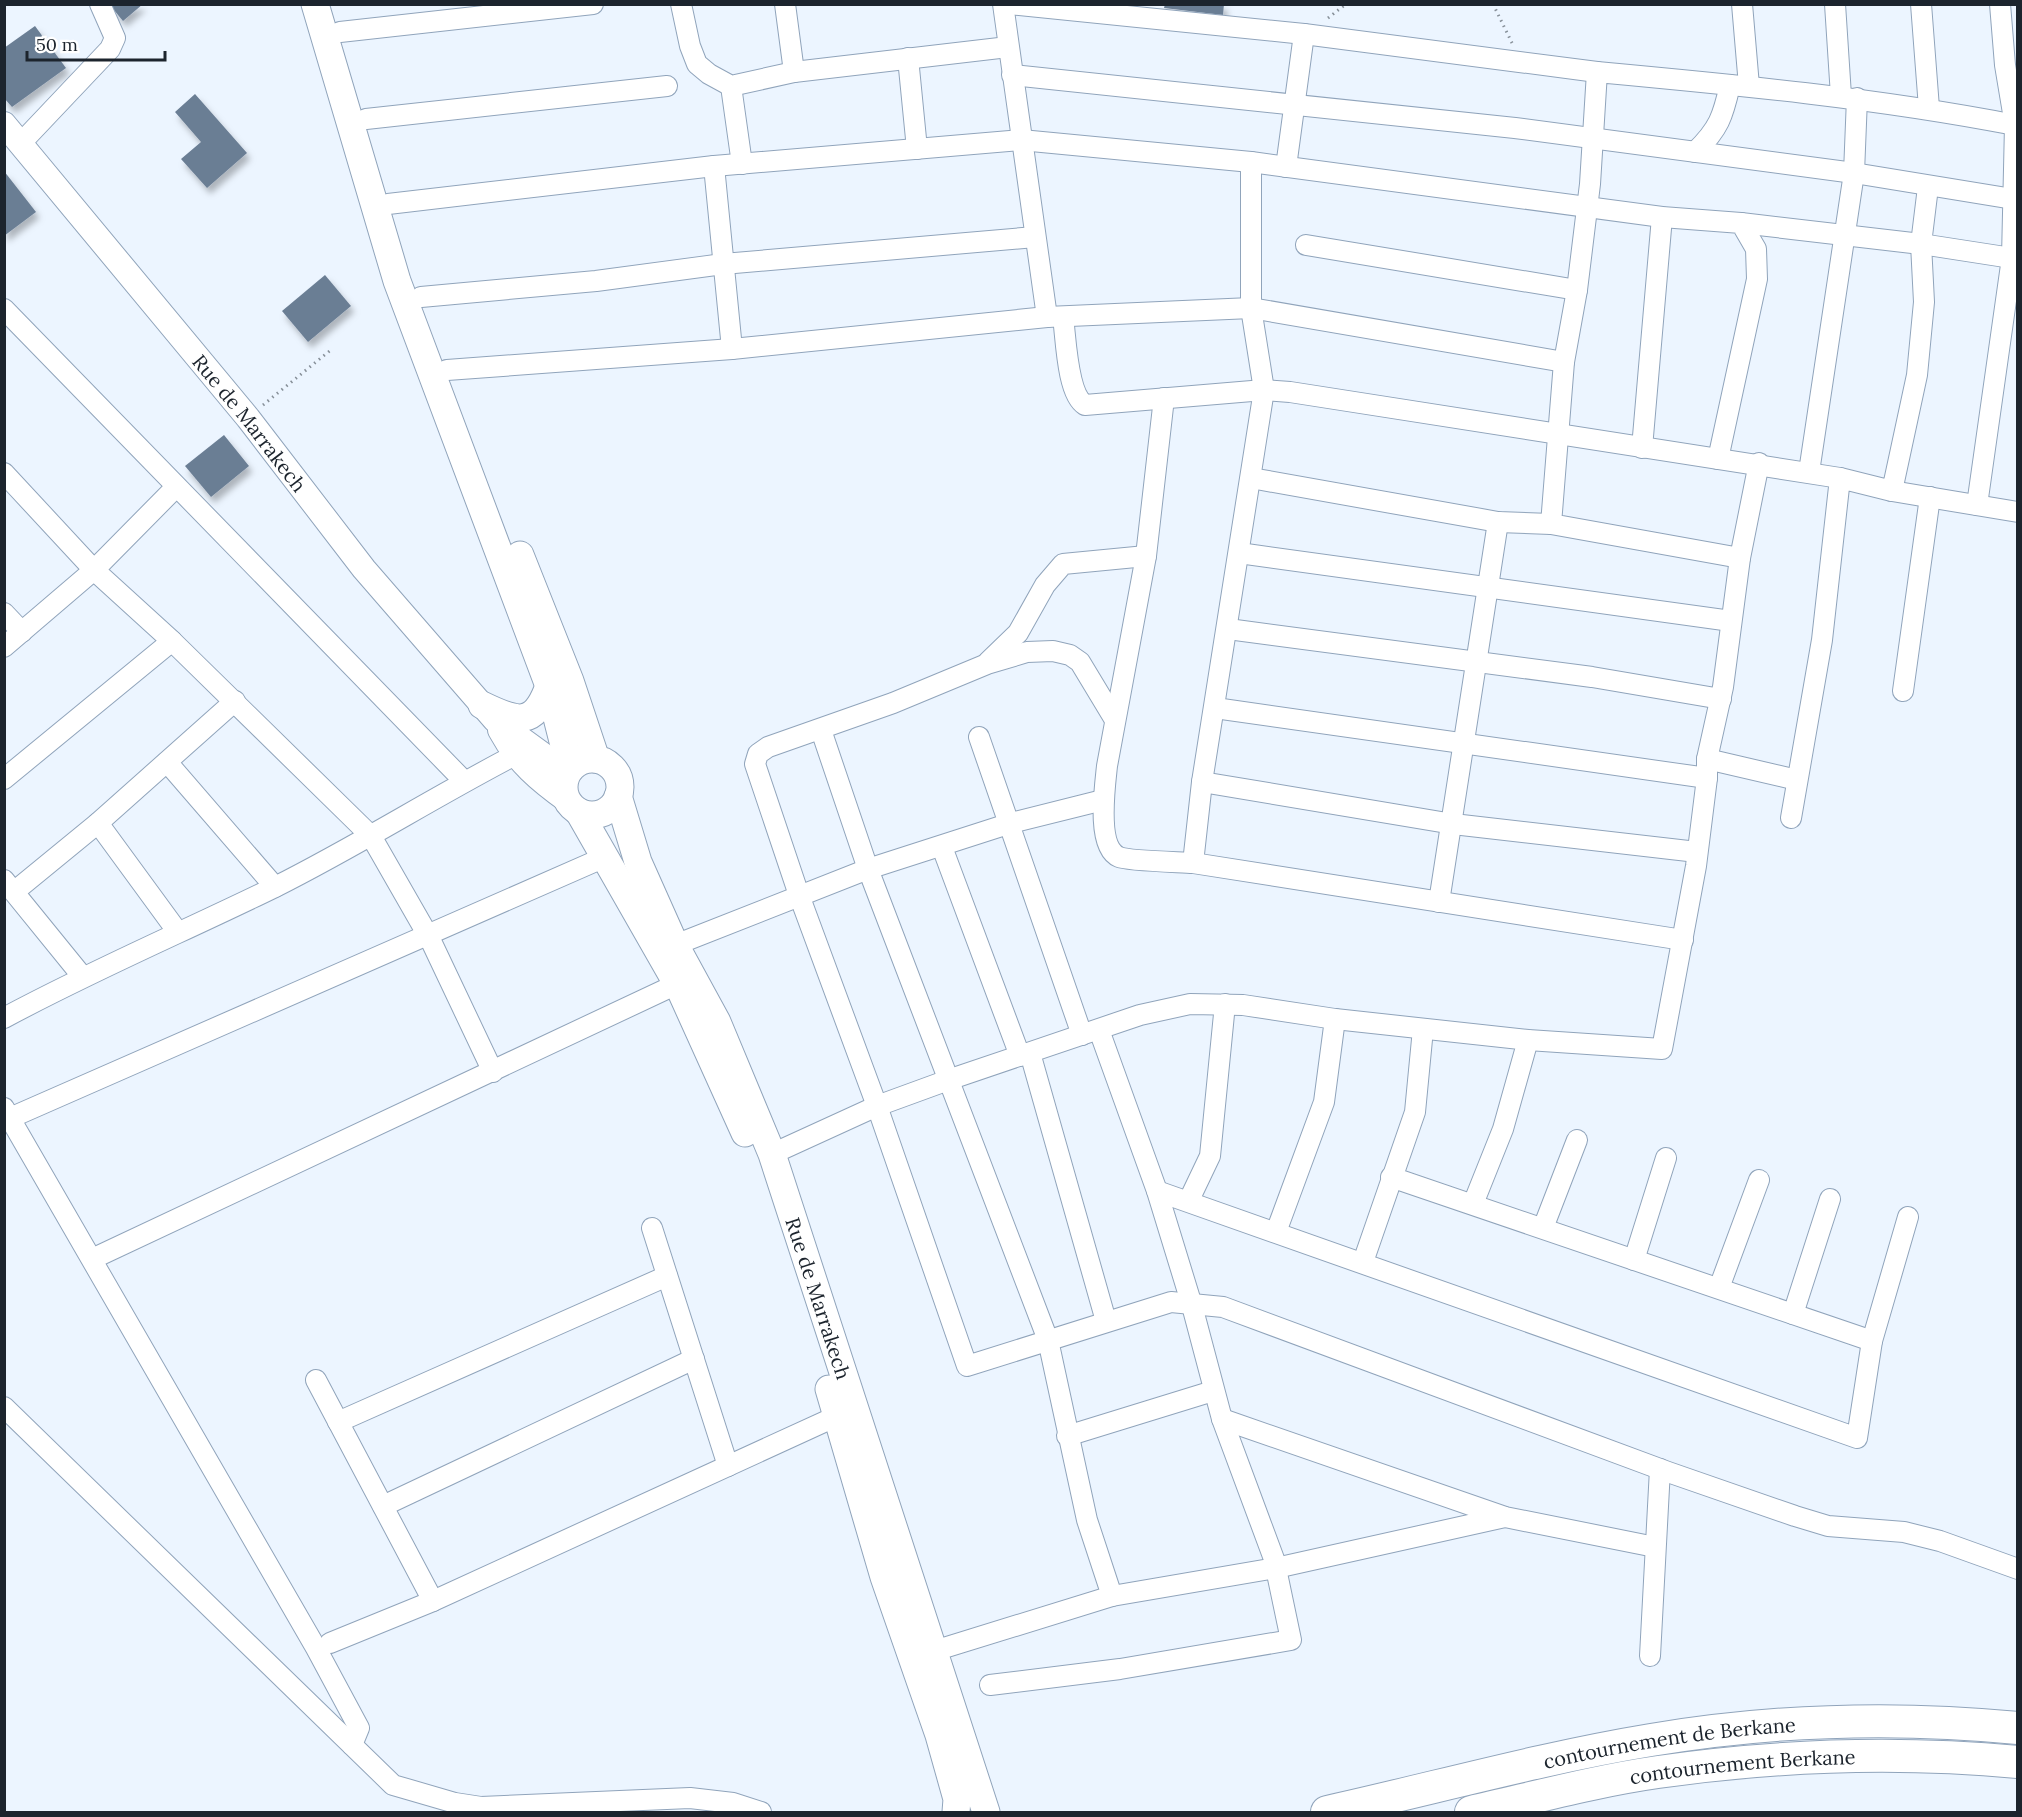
<svg xmlns="http://www.w3.org/2000/svg" width="2022" height="1817" viewBox="0 0 2022 1817" font-family="Lora,serif">
<style>
.building{fill:#6b7e94;filter:url(#shadow)}
.lines{fill:none;stroke-linecap:round;stroke-linejoin:round}
.minor-casing{stroke:#90a4bb;stroke-width:22}
.tertiary-casing{stroke:#90a4bb;stroke-width:26}
.secondary-casing{stroke:#90a4bb;stroke-width:29}
.trunk-casing{stroke:#90a4bb;stroke-width:34}
.path{stroke:#868f98;stroke-width:3;stroke-dasharray:1.5 4.5;stroke-linecap:butt}
.minor{stroke:#fff;stroke-width:20}
.tertiary{stroke:#fff;stroke-width:24}
.secondary{stroke:#fff;stroke-width:27}
.trunk{stroke:#fff;stroke-width:32}
.labels{text-anchor:middle;dominant-baseline:central;stroke-width:5;stroke-linejoin:round;paint-order:stroke}
.street-label{font-size:20px;fill:#1c242d;stroke:#fff}
</style>
<defs>
<filter id="shadow"><feDropShadow dx="3.5" dy="6" stdDeviation="3" flood-color="#0004"/></filter>
</defs>
<rect width="100%" height="100%" fill="#ecf5ff"/>
<!-- building -->
<g class="building">
<polygon points="109,4 143,4 123,21"/>
<polygon points="1165,4 1224,4 1223,15 1164,8"/>
<polygon points="35,26 66,68 12,107 4,98 4,48"/>
<polygon points="195,94 247,153 207,188 181,159 201,142 175,112"/>
<polygon points="4,171 36,212 4,236"/>
<polygon points="325,275 351,306 308,342 282,311"/>
<polygon points="224,435 249,466 211,497 185,466"/>
</g>
<g class="lines">
<!-- minor casing -->
<g class="minor-casing">
<g id="minor">
<polyline points="681,4 690,46 697,64 709,74 731,86 794,72 1008,47"/>
<polyline points="785,4 794,72"/>
<polyline points="1003,4 1047,317"/>
<polyline points="1009,4 1304,34 1597,72"/>
<polyline points="1742,4 1749,86"/>
<polyline points="1835,4 1841,96"/>
<polyline points="1921,4 1929,108"/>
<polyline points="340,32 593,4"/>
<polyline points="908,58 917,149"/>
<polyline points="1012,75 1515,128 1854,173 2013,199"/>
<polyline points="731,86 742,164"/>
<polyline points="366,119 667,86"/>
<polyline points="21,143 110,49 115,38 100,4"/>
<path d="M 1695,152 C 1719,129 1723,116 1730,85"/>
<polyline points="714,166 732,349"/>
<polyline points="1286,167 1304,34"/>
<polyline points="388,204 714,166 1021,140 1251,162 1662,217 1741,223 1756,249 1757,279 1718,459"/>
<polyline points="1741,223 1921,244 2018,259"/>
<polyline points="1306,245 1577,290"/>
<polyline points="421,297 596,281 723,264 1035,237"/>
<polyline points="4,309 464,781"/>
<path d="M 1063,317 C 1066,338 1067,394 1085,405 L 1264,390 L 1290,392 L 1840,478"/>
<polyline points="447,370 732,349 1047,317 1251,308 1564,362"/>
<path d="M 1164,398 L 1146,556 L 1107,766 C 1105,786 1096,847 1119,857 C 1128,861 1179,862 1193,863 L 1683,940"/>
<polyline points="1642,448 1662,217"/>
<polyline points="1809,472 1854,173 1857,98"/>
<polyline points="4,473 94,570 172,641 371,836 430,939 493,1072"/>
<polyline points="1251,478 1498,522 1551,524"/>
<polyline points="1892,491 2018,512"/>
<polyline points="1977,505 2012,258 2015,125 2005,65 2000,4"/>
<polyline points="1239,553 1731,621"/>
<path d="M 1740,558 L 1551,524 L 1564,362 L 1577,290 L 1590,184 L 1597,72 C 1737,85 1876,98 2015,125"/>
<polyline points="4,613 22,632"/>
<polyline points="1228,629 1592,677 1721,699"/>
<polyline points="4,647 94,570 176,487"/>
<polyline points="988,662 1018,633 1045,585 1063,564 1146,556"/>
<polyline points="1903,691 1930,497"/>
<polyline points="1215,708 1707,778"/>
<polyline points="1115,720 1080,662 1070,655 1053,651 1027,652 987,664 893,703 768,747 758,754 755,764 799,895 877,1106 967,1366 1171,1302 1223,1307 1668,1472 1795,1516 1828,1526 1904,1532 1940,1541 2018,1569"/>
<polyline points="821,730 868,869 1048,1340 1087,1520 1112,1596"/>
<polyline points="979,737 1082,1035"/>
<polyline points="1707,759 1797,780"/>
<polyline points="167,762 275,887"/>
<polyline points="4,779 172,641"/>
<polyline points="1202,782 1453,824 1697,852"/>
<polyline points="1791,818 1822,640 1840,478 1892,491 1917,375 1924,302 1921,244 1928,187"/>
<polyline points="98,823 177,931"/>
<polyline points="942,847 1020,1056"/>
<polyline points="1193,863 1202,782 1264,390 1251,308 1251,162"/>
<polyline points="4,880 82,976"/>
<polyline points="15,891 98,823 235,701"/>
<polyline points="1439,902 1498,522"/>
<polyline points="675,945 868,869 1011,823 1103,800"/>
<path d="M 4,1018 C 93,970 185,931 275,887 C 357,846 434,797 515,755"/>
<polyline points="1030,1053 1106,1321"/>
<polyline points="4,1108 316,1648 359,1728 352,1745"/>
<polyline points="10,1118 605,857"/>
<polyline points="772,1154 877,1106 951,1079 1140,1015 1190,1004 1243,1005 1335,1019 1528,1040 1662,1049 1696,866 1707,778 1707,759 1723,687 1740,558 1759,463"/>
<polyline points="1391,1177 1872,1341"/>
<polyline points="1157,1191 1857,1438 1872,1341 1908,1217"/>
<polyline points="1189,1200 1210,1156 1225,1004"/>
<polyline points="1473,1204 1503,1129 1528,1040"/>
<polyline points="652,1228 728,1466"/>
<polyline points="1543,1228 1577,1140"/>
<polyline points="1276,1232 1324,1102 1335,1019"/>
<polyline points="92,1259 677,984"/>
<polyline points="1634,1260 1666,1158"/>
<polyline points="1363,1262 1415,1112 1423,1029"/>
<polyline points="1719,1288 1759,1180"/>
<polyline points="1793,1314 1830,1199"/>
<polyline points="316,1380 433,1601"/>
<polyline points="4,1407 393,1785 455,1803 481,1807 690,1798 733,1803 761,1812"/>
<polyline points="1222,1419 1505,1517 1655,1547"/>
<polyline points="338,1422 667,1276"/>
<polyline points="1067,1436 1213,1391"/>
<polyline points="383,1506 694,1359"/>
<polyline points="330,1643 433,1601 837,1416"/>
<polyline points="934,1651 1112,1596 1276,1568 1505,1517"/>
<polyline points="1650,1656 1660,1469"/>
<polyline points="990,1685 1120,1669 1291,1640 1274,1559 1222,1419 1191,1302 1157,1191 1099,1030"/>
</g>
</g>
<!-- tertiary casing -->
<g class="tertiary-casing">
<g id="tertiary">
<path id="s1" d="M 4,124 L 248,418 L 364,569 L 482,705 L 495,720 L 568,773"/>
<path d="M 500,730 C 517,762 540,781 568,801"/>
</g>
</g>
<!-- secondary casing -->
<g class="secondary-casing">
<g id="secondary">
<polyline points="315,4 397,281 549,686 570,769"/>
<polyline points="520,555 570,681 596,759"/>
<path d="M 482,705 C 517,722 534,728 549,686"/>
<circle cx="592" cy="787" r="28"/>
<path id="s2" d="M 618,796 L 638,862 L 675,945 L 717,1022 L 772,1154 L 986,1812"/>
<polyline points="579,812 679,987 745,1133"/>
<polyline points="829,1389 884,1577 939,1735 957,1799 956,1812"/>
</g>
</g>
<!-- trunk casing -->
<g class="trunk-casing">
<g id="trunk">
<path id="s3" d="M 1327,1812 C 1435,1788 1542,1758 1651,1740 C 1771,1720 1896,1716 2018,1728"/>
<path id="s4" d="M 1471,1812 C 1533,1798 1595,1781 1658,1772 C 1777,1755 1898,1751 2018,1762"/>
</g>
</g>
<!-- path -->
<g class="path">
<polyline points="1493,4 1512,43"/>
<polyline points="1328,18 1346,4"/>
<polyline points="263,405 332,349"/>
</g>
<!-- minor -->
<use href="#minor" class="minor"/>
<!-- tertiary -->
<use href="#tertiary" class="tertiary"/>
<!-- secondary -->
<use href="#secondary" class="secondary"/>
<!-- trunk -->
<use href="#trunk" class="trunk"/>
</g>
<g class="labels">
<!-- street labels -->
<g class="street-label">
<text stroke="none"><textPath href="#s1" startOffset="387">Rue de Marrakech</textPath></text>
<text stroke="none"><textPath href="#s2" startOffset="542">Rue de Marrakech</textPath></text>
<text stroke="none"><textPath href="#s3" startOffset="350">contournement de Berkane</textPath></text>
<text stroke="none"><textPath href="#s4" startOffset="276">contournement Berkane</textPath></text>
</g>
</g>
<!-- border -->
<rect width="2022" height="1817" fill="none" stroke="#1c242d" stroke-width="12"/>
<!-- scale -->
<path d="M27 51v9h138v-9" fill="none" stroke="#1c242d" stroke-width="3"/>
<text x="36" y="51" font-size="18" fill="#1c242d" stroke="#ffffff" stroke-width="4.5" paint-order="stroke">50 m</text>
</svg>
